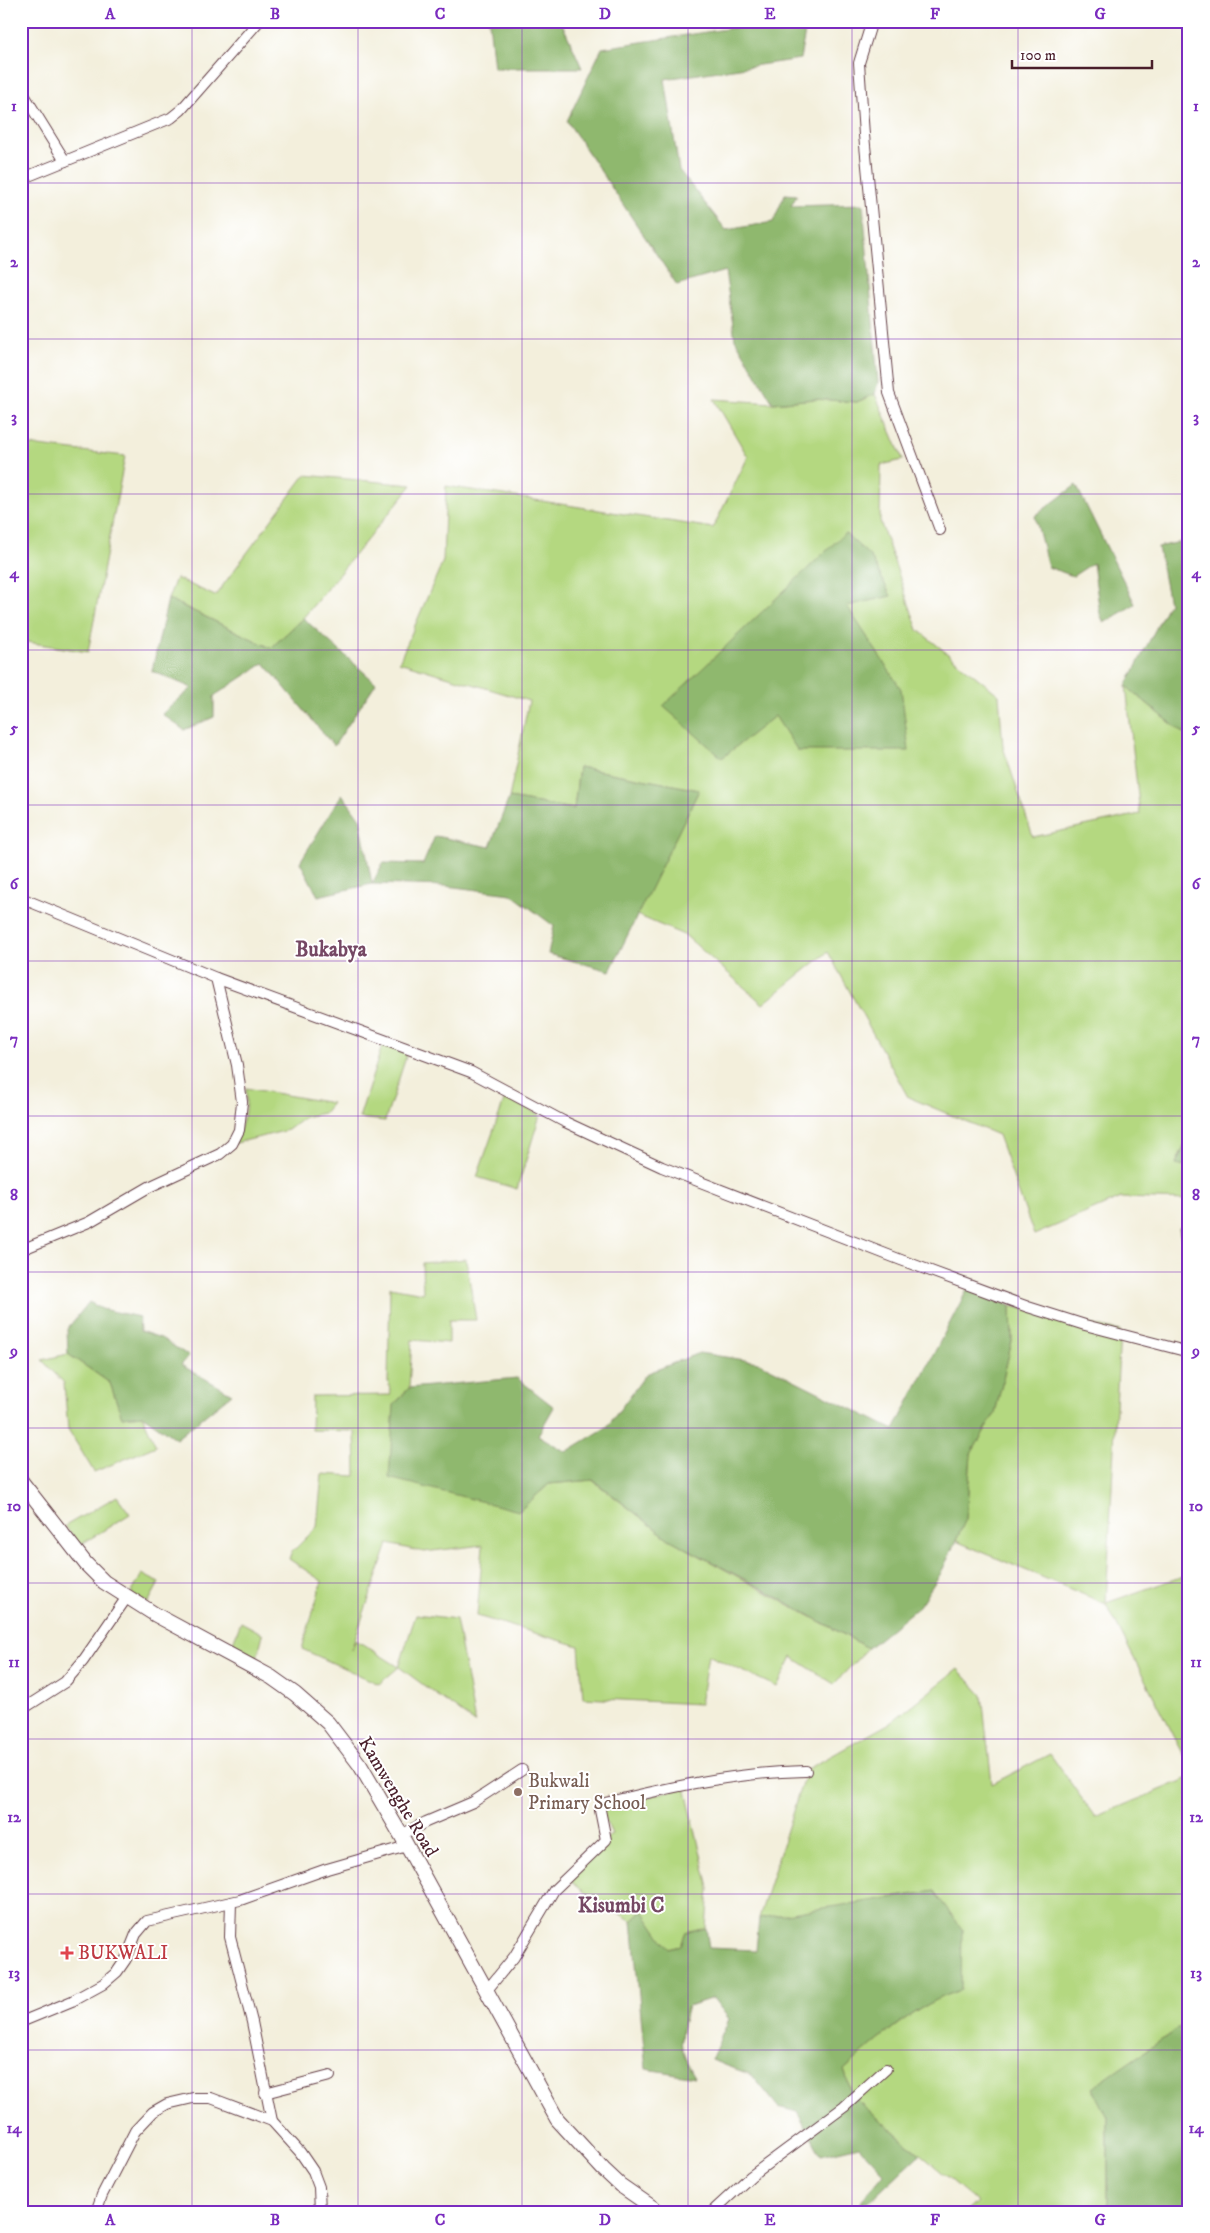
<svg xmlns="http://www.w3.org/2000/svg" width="1210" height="2233" viewBox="0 0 1210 2233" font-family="'IM FELL DW Pica',serif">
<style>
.green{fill:#b4d880;stroke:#7f7c56}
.forest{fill:#8fb86e;stroke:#6c6c4c}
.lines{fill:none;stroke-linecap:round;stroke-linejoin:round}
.minor-casing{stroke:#633e46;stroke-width:12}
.major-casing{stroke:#633e46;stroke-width:16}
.minor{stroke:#fff;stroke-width:10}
.major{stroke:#fff;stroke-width:14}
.grid{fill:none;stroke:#7b2cbf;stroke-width:1;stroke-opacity:0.55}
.education-dot{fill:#8d6e63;stroke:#fff;stroke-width:2}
.health-dot{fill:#e0444e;stroke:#fff;stroke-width:2}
.labels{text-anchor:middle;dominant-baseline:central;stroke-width:4;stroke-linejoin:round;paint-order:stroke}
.education-label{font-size:19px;fill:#785e54;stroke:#fff;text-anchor:start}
.street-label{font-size:19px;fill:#4a1f2b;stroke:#fff}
.health-label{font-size:19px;fill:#be3a42;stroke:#fff;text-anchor:start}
.quarter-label{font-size:21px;font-weight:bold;fill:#754864;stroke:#fff}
.neatline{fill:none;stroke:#7b2cbf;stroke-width:2}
.grid-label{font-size:16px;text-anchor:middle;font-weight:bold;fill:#7b2cbf}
</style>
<rect width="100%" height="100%" fill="#fff"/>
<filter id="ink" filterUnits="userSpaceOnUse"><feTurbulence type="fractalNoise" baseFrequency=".02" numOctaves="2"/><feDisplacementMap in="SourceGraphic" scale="10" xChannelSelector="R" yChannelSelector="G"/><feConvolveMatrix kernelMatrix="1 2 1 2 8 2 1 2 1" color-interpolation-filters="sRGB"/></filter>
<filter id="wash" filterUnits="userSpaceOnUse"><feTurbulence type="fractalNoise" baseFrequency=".0096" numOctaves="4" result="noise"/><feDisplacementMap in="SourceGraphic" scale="20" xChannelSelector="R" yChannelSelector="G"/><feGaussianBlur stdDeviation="1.12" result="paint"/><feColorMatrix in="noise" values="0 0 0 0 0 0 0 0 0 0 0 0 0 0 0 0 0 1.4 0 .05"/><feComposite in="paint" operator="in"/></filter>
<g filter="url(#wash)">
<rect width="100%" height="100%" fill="#f3efdc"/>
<!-- green -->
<g class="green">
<polygon points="875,394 903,460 881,465 880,521 918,630 999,695 1003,747 1033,837 1140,814 1126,686 1189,738 1189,1135 1176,1163 1189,1167 1189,1200 1121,1198 1034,1235 998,1135 908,1097 828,952 763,1004 686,936 637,915 699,790 579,767 574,809 509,798 529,701 399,662 443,561 446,486 713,528 748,457 714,399 773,403 815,399 857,402"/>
<polygon points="21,444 125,456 88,652 21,641"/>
<polygon points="305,475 412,485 303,618 271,648 168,599 176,578 215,596"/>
<polygon points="383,1043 408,1051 385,1121 359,1118"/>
<path d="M 246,1088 L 332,1103 L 324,1113 L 305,1117 L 288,1130 L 232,1144 C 244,1126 247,1109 246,1088 Z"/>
<polygon points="505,1098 540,1115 517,1189 477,1177"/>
<polygon points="466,1259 476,1320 449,1320 449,1343 412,1340 409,1388 394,1405 519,1511 549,1484 592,1480 669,1539 868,1648 834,1684 792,1657 777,1687 708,1655 700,1704 583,1698 579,1646 477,1616 483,1545 424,1552 388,1544 351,1650 356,1640 399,1667 416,1614 456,1619 475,1723 399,1667 379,1684 302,1649 322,1581 289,1559 291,1553 317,1527 322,1474 356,1476 355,1431 311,1430 312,1396 391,1395 388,1381 390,1287 423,1293 422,1263"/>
<polygon points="1011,1306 1120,1331 1106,1603 1189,1574 1189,1765 1106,1604 956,1541 966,1518 971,1454 995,1413 1012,1341"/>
<polygon points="68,1354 110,1383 122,1417 142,1415 156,1446 94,1472 68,1429 64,1383 42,1360"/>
<polygon points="117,1496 130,1514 80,1545 65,1526"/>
<polygon points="142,1574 159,1583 148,1603 131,1594"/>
<polygon points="241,1622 263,1634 257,1658 232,1645"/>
<path d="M 958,1669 L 982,1695 L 992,1784 L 1050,1754 L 1095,1817 L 1189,1778 L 1189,2021 L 1093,2088 L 1108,2119 L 1108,2202 L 1101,2212 L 966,2212 L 977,2202 L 853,2097 L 844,2070 C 879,2038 916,2005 961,1989 L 759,1918 L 806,1770 L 890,1723 Z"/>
<polygon points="685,1787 709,1888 706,1928 687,1933 681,1946 668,1949 643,1911 632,1921 587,1894 564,1876 612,1834 604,1817 603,1808"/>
</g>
<!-- forest -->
<g class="forest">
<polygon points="489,21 561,21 582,68 494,68"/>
<polygon points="778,21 807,21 800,59 665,79 679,170 726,230 773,222 785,194 797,195 791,206 863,204 878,382 875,394 857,402 815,399 773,403 735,339 725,271 677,285 567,121 602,48"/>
<polygon points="1076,485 1135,604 1104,623 1100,614 1093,563 1073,576 1048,567 1035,516"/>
<polygon points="845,533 871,557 891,596 847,606 901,689 909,751 798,751 775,716 722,758 663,706"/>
<polygon points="1189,540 1189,738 1126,686 1169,603 1158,547"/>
<polygon points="168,599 271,648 303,618 376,683 334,746 264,663 214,696 214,717 184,730 162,714 192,688 152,671"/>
<polygon points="579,767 699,790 610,971 548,954 554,926 511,894 446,886 372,884 318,896 300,862 342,794 360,819 372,884 383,863 423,864 435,836 490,847 509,798 574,809"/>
<polygon points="1189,1135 1189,1167 1176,1164"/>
<polygon points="1189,1226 1189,1239 1181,1239 1179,1228"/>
<polygon points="967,1290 1011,1306 1012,1341 995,1413 971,1454 966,1519 941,1573 919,1606 868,1648 761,1588 669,1539 593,1480 549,1484 519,1511 389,1478 394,1405 409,1388 517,1378 554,1407 538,1435 566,1452 607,1427 646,1374 699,1353 758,1362 894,1430"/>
<polygon points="89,1302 102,1309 139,1317 140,1331 161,1338 189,1356 181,1365 232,1394 176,1439 142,1415 122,1417 110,1383 68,1354 67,1329"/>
<path d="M 934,1891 L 962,1929 L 961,1990 C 915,2005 879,2038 844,2070 L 853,2097 L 920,2154 L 871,2200 L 859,2203 L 884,2173 L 859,2146 L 821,2155 L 797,2112 L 778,2107 L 752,2075 L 711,2060 L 729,2019 L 713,1998 L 688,2006 C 679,2039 677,2046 695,2077 L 646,2069 L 632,1921 L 643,1911 L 669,1949 L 681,1946 L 685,1933 L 706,1928 L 709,1948 L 756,1950 L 759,1918 Z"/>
<polygon points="1189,2021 1189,2212 1101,2212 1108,2202 1108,2119 1092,2088"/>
</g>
</g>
<g filter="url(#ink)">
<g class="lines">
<!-- minor casing -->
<g class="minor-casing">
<g id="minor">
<polyline points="872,21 859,63 864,135 889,393 940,530"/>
<polyline points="21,90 65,161"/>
<polyline points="21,179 171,118 181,110 259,21"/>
<polyline points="21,898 216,978 471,1072 563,1121 662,1167 901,1260 1028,1307 1085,1325 1189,1352"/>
<polyline points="21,1250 89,1222 149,1187 220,1154 232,1144 239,1130 242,1102 237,1065 216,978"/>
<polyline points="21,1710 65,1682 83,1661 127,1597"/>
<polyline points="401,1835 426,1822 473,1802 522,1770"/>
<polyline points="231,1902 230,1937 252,2022 272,2121"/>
<path d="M 487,1990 L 514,1957 L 554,1890 L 606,1840 L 600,1810 L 601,1806 L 605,1803 C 671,1787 737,1772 806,1771"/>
<polyline points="21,2022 72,2001 103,1984 117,1972 126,1959 136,1934 147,1921 240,1900 327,1869 407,1846"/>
<polyline points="265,2093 330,2076"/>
<polyline points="96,2212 102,2195 135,2131 153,2112 167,2104 193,2098 211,2098 272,2121 300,2152 313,2171 319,2187 320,2212"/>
<polyline points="712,2212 751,2176 844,2107 886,2069"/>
</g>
</g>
<!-- major casing -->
<g class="major-casing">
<polyline id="major" points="21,1481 86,1564 104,1582 156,1615 271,1677 295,1694 328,1723 360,1765 401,1835 557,2119 603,2169 620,2185 659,2212"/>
</g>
<!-- minor -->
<use href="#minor" class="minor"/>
<!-- major -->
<use href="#major" class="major"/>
</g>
</g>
<!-- grid -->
<path class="grid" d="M 192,21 L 192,2212M 358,21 L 358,2212M 522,21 L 522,2212M 688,21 L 688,2212M 852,21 L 852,2212M 1018,21 L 1018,2212M 21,183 L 1189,183M 21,339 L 1189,339M 21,494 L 1189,494M 21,650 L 1189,650M 21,805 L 1189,805M 21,961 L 1189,961M 21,1116 L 1189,1116M 21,1272 L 1189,1272M 21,1428 L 1189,1428M 21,1583 L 1189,1583M 21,1739 L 1189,1739M 21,1894 L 1189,1894M 21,2050 L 1189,2050"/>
<!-- markers -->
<circle class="education-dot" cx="518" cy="1792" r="5"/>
<path class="health-dot" d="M64.5 1945.5h5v5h5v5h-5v5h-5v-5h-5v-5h5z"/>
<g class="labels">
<!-- education labels -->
<g class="education-label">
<text x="528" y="1781">Bukwali<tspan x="528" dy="22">Primary School</tspan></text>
</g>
<!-- street labels -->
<g class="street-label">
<text transform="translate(398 1797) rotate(59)">Kamwenghe Road</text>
</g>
<!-- health labels -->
<g class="health-label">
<text x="78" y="1953">BUKWALI</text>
</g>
<!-- quarter labels -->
<g class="quarter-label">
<text x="331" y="950">Bukabya</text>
<text x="621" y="1906">Kisumbi C</text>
</g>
</g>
<!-- margin -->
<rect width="1210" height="2233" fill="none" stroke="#fff" stroke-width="55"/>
<!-- scale -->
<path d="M1012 60v8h140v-8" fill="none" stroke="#4a1f2b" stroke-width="2.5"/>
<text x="1020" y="60" font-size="15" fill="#4a1f2b" stroke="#ffffff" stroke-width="4" paint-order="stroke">100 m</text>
<rect x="28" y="28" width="1154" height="2178" class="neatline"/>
<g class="grid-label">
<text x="110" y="19">A</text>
<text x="275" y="19">B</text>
<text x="440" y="19">C</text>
<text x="605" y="19">D</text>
<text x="770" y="19">E</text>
<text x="935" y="19">F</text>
<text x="1100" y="19">G</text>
<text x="14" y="111">1</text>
<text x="1196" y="111">1</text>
<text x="14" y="267">2</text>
<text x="1196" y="267">2</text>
<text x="14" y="422">3</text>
<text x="1196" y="422">3</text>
<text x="14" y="578">4</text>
<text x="1196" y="578">4</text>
<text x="14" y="733">5</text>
<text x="1196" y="733">5</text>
<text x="14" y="889">6</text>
<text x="1196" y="889">6</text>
<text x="14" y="1044">7</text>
<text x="1196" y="1044">7</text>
<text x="14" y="1200">8</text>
<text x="1196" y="1200">8</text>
<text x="14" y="1356">9</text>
<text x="1196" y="1356">9</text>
<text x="14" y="1511">10</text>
<text x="1196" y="1511">10</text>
<text x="14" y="1667">11</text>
<text x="1196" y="1667">11</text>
<text x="14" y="1822">12</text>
<text x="1196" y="1822">12</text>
<text x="14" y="1978">13</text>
<text x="1196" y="1978">13</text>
<text x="14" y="2133">14</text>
<text x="1196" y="2133">14</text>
<text x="110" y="2225">A</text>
<text x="275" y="2225">B</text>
<text x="440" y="2225">C</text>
<text x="605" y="2225">D</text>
<text x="770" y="2225">E</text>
<text x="935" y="2225">F</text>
<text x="1100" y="2225">G</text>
</g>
</svg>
